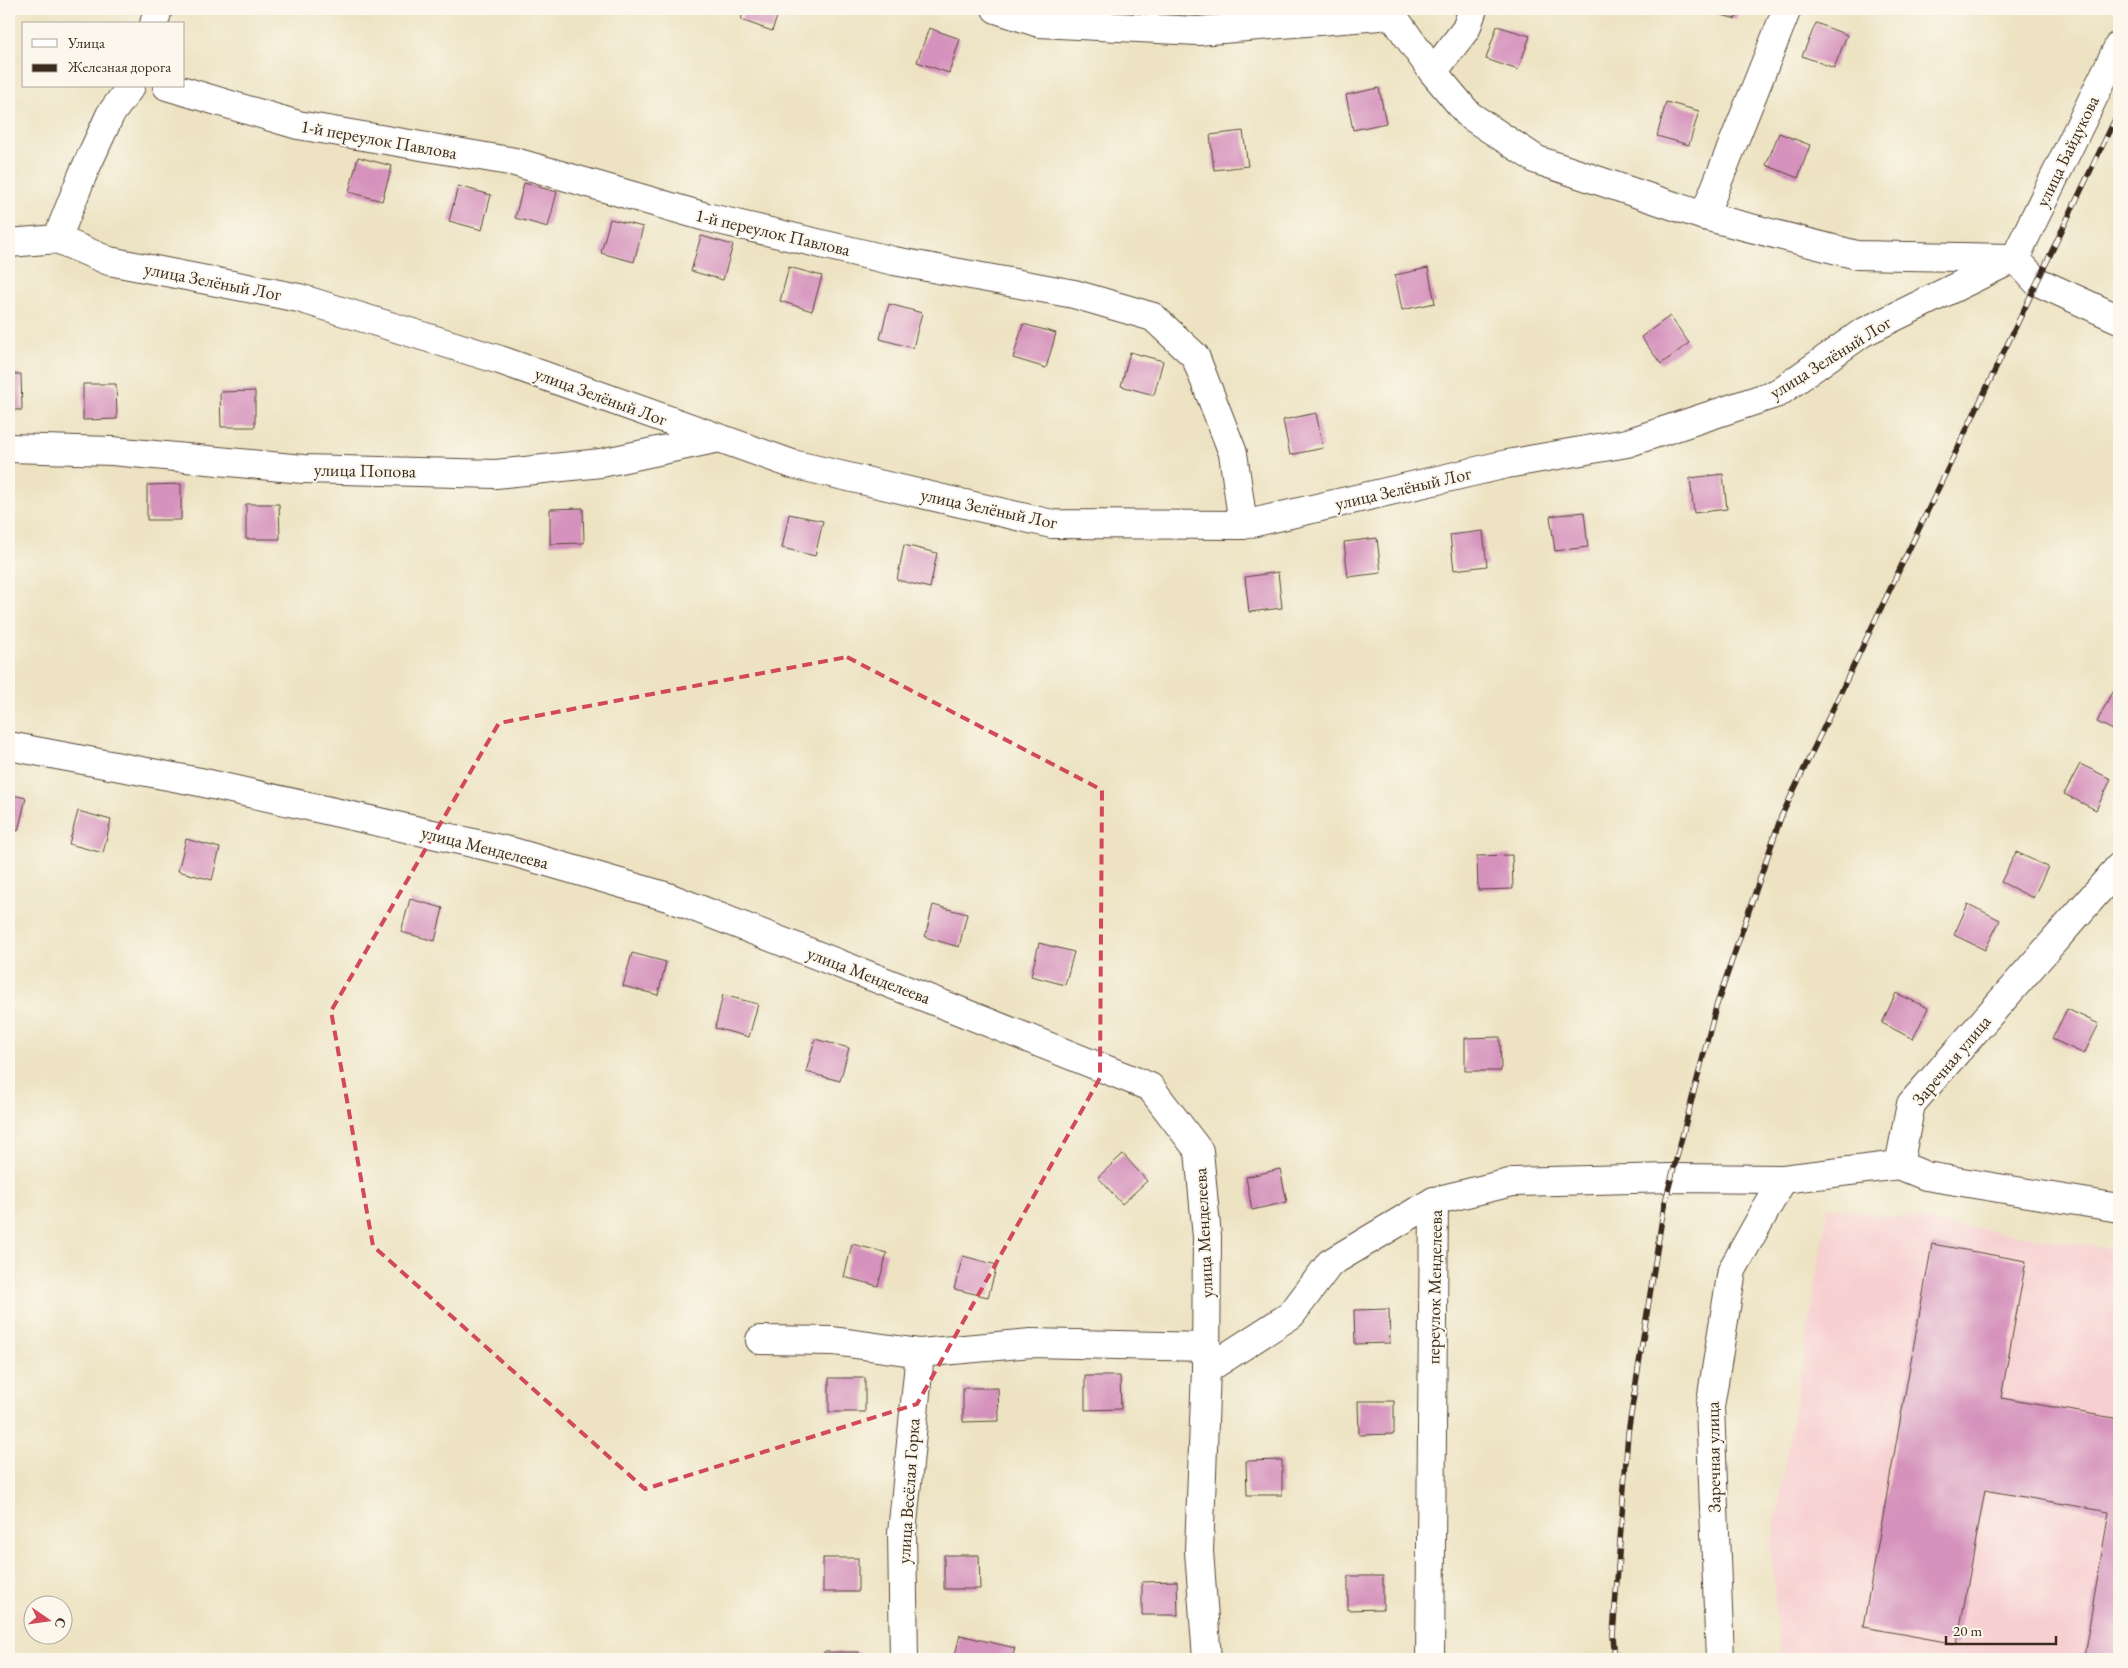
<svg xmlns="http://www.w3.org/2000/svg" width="2128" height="1668" viewBox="0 0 2128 1668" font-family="'EB Garamond',serif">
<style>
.built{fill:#f7cfd0}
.building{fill:#d592bc}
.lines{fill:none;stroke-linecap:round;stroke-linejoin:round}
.minor-casing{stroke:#564637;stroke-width:30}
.minor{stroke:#fff;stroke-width:28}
.rail-casing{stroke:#3b2a1e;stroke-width:5.5}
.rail{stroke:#fbf7ec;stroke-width:4;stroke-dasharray:11;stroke-linecap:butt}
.marked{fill:none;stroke:#d1495b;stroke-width:4;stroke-dasharray:10 6;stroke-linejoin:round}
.labels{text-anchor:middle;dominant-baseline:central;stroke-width:4;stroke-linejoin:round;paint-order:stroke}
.street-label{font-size:18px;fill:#3b2a1e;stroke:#fbf7ec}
</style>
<rect width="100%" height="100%" fill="#fbf7ec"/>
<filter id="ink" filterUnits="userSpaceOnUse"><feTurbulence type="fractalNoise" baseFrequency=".02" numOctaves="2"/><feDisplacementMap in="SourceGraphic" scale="10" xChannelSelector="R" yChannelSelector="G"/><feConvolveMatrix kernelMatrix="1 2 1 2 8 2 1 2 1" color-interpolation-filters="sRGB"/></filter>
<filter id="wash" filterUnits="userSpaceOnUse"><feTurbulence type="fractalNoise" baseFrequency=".0096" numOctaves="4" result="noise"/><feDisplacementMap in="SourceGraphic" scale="20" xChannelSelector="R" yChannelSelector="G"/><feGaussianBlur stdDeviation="1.12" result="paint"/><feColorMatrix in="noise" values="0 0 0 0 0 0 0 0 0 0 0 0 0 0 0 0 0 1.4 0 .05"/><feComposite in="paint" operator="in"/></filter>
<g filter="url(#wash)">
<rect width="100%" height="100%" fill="#ede3c3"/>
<!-- built -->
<polygon class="built" points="1828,1207 2119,1250 2119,1659 1780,1659 1771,1548"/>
<g id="blocks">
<!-- building -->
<g class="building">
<polygon points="744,9 780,9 772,31 741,20"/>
<polygon points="1701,9 1739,9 1736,19"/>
<polygon points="1816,23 1847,35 1834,68 1802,56"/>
<polygon points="1497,26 1530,36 1518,70 1486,59"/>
<polygon points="929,28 960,39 949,73 917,62"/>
<polygon points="1379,88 1386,123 1353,130 1346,95"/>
<polygon points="1666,102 1699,111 1689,145 1657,136"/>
<polygon points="1243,131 1248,166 1214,170 1210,135"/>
<polygon points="1779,133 1810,145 1798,178 1766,165"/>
<polygon points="358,157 392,166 382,201 349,192"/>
<polygon points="524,183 557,192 548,227 515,218"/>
<polygon points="458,186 491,195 482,230 449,221"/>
<polygon points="610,219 643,227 634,262 601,253"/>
<polygon points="701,236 733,245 723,280 691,271"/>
<polygon points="789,267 822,276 812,311 780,301"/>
<polygon points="1428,268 1435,303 1402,310 1395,275"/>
<polygon points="889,304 922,313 913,348 880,339"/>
<polygon points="1670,316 1689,343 1661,364 1641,337"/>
<polygon points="1023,324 1056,333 1046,368 1013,358"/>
<polygon points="1130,352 1163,361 1154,395 1121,386"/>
<polygon points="9,374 21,374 22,410 9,410"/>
<polygon points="83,384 116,384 117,419 83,420"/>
<polygon points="255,391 255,427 221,427 220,392"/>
<polygon points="1316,413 1323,448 1290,455 1283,420"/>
<polygon points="1723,474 1727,509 1694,513 1690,478"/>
<polygon points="181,484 181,520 147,520 147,485"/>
<polygon points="246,504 279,504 280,539 246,539"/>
<polygon points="583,508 584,543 550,544 550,509"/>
<polygon points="1584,512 1588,547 1555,551 1550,516"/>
<polygon points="789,514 823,521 815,556 782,548"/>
<polygon points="1483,531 1487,566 1454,570 1450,535"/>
<polygon points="1377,538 1381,573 1348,577 1344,542"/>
<polygon points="904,545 937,553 930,588 897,580"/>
<polygon points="1278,572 1282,608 1249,612 1245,577"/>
<polygon points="2112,692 2119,695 2119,733 2097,722"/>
<polygon points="2080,764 2111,779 2096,810 2064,794"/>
<polygon points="9,794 26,798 18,831 9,828"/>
<polygon points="78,811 111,820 103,853 69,844"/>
<polygon points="186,839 220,848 212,880 178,871"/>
<polygon points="2016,852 2048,867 2033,898 2001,882"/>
<polygon points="1512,855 1513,889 1478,890 1477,856"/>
<polygon points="410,899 443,908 435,941 401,932"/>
<polygon points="1968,904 2000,920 1985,950 1954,935"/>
<polygon points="933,905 967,914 959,947 925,937"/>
<polygon points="1039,943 1074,952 1065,985 1031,976"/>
<polygon points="632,953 666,962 658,995 623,986"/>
<polygon points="1896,993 1928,1008 1913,1039 1882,1023"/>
<polygon points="723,995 758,1004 749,1037 715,1028"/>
<polygon points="2067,1009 2099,1024 2084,1054 2052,1039"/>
<polygon points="1500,1037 1501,1071 1465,1071 1465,1038"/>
<polygon points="815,1039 849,1048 840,1081 806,1072"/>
<polygon points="1123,1154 1147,1181 1122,1204 1098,1177"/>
<polygon points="1280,1169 1287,1202 1252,1210 1246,1177"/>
<polygon points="852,1244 887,1253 878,1286 844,1277"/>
<polygon points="1932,1244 2026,1261 2001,1398 2119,1419 2119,1659 2103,1659 2084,1656 2109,1512 1985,1490 1957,1644 1863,1627"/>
<polygon points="963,1256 997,1265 988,1297 954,1289"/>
<polygon points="1389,1309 1390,1343 1355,1344 1354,1310"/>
<polygon points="1085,1376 1120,1376 1121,1409 1085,1410"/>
<rect x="829" y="1378" width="36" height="34"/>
<polygon points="963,1388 998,1388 999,1421 963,1422"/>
<polygon points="1358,1401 1394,1401 1394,1434 1359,1435"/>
<polygon points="1282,1460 1282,1495 1247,1495 1246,1461"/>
<polygon points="944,1555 979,1555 980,1589 944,1589"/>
<rect x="823" y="1558" width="35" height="34"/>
<polygon points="1348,1576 1383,1576 1383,1609 1348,1610"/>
<polygon points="1177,1581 1178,1615 1142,1615 1142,1582"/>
<polygon points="960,1635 1015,1648 1012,1659 954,1659"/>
<rect x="824" y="1652" width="35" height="7"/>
</g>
</g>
</g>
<g filter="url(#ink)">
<use href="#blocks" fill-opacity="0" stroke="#564637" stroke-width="1"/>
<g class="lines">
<!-- minor casing -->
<g class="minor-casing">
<g id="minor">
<polyline points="996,9 1039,23 1198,31 1392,15"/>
<polyline points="1388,9 1433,72 1469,115 1537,160 1704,216 1857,255 2011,258"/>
<polyline points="154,24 158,9"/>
<polyline points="1433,72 1466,29 1473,9"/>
<polyline points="167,86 298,125 515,162 706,217 894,261 1074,294 1153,317 1195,356 1233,453 1243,525"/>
<polyline points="1704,216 1787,9"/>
<polyline points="57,239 82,176 110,115 131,86"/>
<polyline points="9,243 57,239 109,261 299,298 500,360 792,464 1052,524 1243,525 1507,464 1627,443 1778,393 1862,333 2015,258"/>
<polyline points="2015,258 2119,45"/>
<polyline points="2015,258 2036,281 2119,319"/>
<polyline points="9,448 112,451 303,469 496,474 601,463 719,438"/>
<polyline points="9,746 200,782 513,852 668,897 947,1006 1150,1087 1199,1151 1207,1237 1206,1370 1199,1551 1207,1659"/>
<polyline points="2119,867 1911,1104 1899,1165 1926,1176 2119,1208"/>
<polyline points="760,1340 833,1341 920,1353 1031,1343 1206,1347"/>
<polyline points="1206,1370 1291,1315 1330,1263 1434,1201 1513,1182 1671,1178 1783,1179 1899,1165"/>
<polyline points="904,1659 902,1533 920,1353"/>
<polyline points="1430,1659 1434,1201"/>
<polyline points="1720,1659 1710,1407 1732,1270 1783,1179"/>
</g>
</g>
<!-- minor -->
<use href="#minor" class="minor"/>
<!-- rail casing -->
<g class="rail-casing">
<polyline id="rail" points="1615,1659 1613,1635 1628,1433 1664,1206 1716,1007 1781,817 2119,111"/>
</g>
<!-- rail -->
<use href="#rail" class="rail"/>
</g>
</g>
<!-- marked area -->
<path class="marked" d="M 847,657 L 1102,790 L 1100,1078 L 917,1404 L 645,1489 L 373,1246 L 331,1011 L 499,723 Z"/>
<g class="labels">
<!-- street labels -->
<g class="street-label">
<text transform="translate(379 139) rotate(10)">1-й переулок Павлова</text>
<text transform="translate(2067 151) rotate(-64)">улица Байдукова</text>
<text transform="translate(773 232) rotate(13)">1-й переулок Павлова</text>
<text transform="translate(213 281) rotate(11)">улица Зелёный Лог</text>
<text transform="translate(1830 357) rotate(-32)">улица Зелёный Лог</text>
<text transform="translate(601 396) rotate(20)">улица Зелёный Лог</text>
<text transform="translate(365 470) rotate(1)">улица Попова</text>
<text transform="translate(1403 488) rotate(-13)">улица Зелёный Лог</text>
<text transform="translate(989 508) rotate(12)">улица Зелёный Лог</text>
<text transform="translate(485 847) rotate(14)">улица Менделеева</text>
<text transform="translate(869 975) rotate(21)">улица Менделеева</text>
<text transform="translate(1951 1060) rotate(-50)">Заречная улица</text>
<text transform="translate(1203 1233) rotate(-93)">улица Менделеева</text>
<text transform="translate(1434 1287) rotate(-89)">переулок Менделеева</text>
<text transform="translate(1713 1457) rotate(-91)">Заречная улица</text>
<text transform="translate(908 1491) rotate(-86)">улица Весёлая Горка</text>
</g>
</g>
<!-- margin -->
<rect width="2128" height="1668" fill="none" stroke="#fbf7ec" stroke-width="30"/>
<!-- legend -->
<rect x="22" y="22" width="162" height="65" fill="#fbf7ec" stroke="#aea59a"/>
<rect x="32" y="39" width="25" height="8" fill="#ffffff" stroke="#aea59a"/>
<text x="68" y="48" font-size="15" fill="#3b2a1e">Улица</text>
<rect x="32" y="64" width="25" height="8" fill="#3b2a1e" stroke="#aea59a"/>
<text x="68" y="72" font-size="15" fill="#3b2a1e">Железная дорога</text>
<!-- north arrow -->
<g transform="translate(48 1620) rotate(103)"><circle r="24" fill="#fbf7ec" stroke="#aea59a"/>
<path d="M0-4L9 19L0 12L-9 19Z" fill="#d1495b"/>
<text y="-8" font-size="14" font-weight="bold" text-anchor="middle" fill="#3b2a1e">С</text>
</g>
<!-- scale -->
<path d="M1946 1636v8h110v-8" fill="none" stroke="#3b2a1e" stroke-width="2.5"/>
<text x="1953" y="1636" font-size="15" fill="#3b2a1e" stroke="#fbf7ec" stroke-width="4" paint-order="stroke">20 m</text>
</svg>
